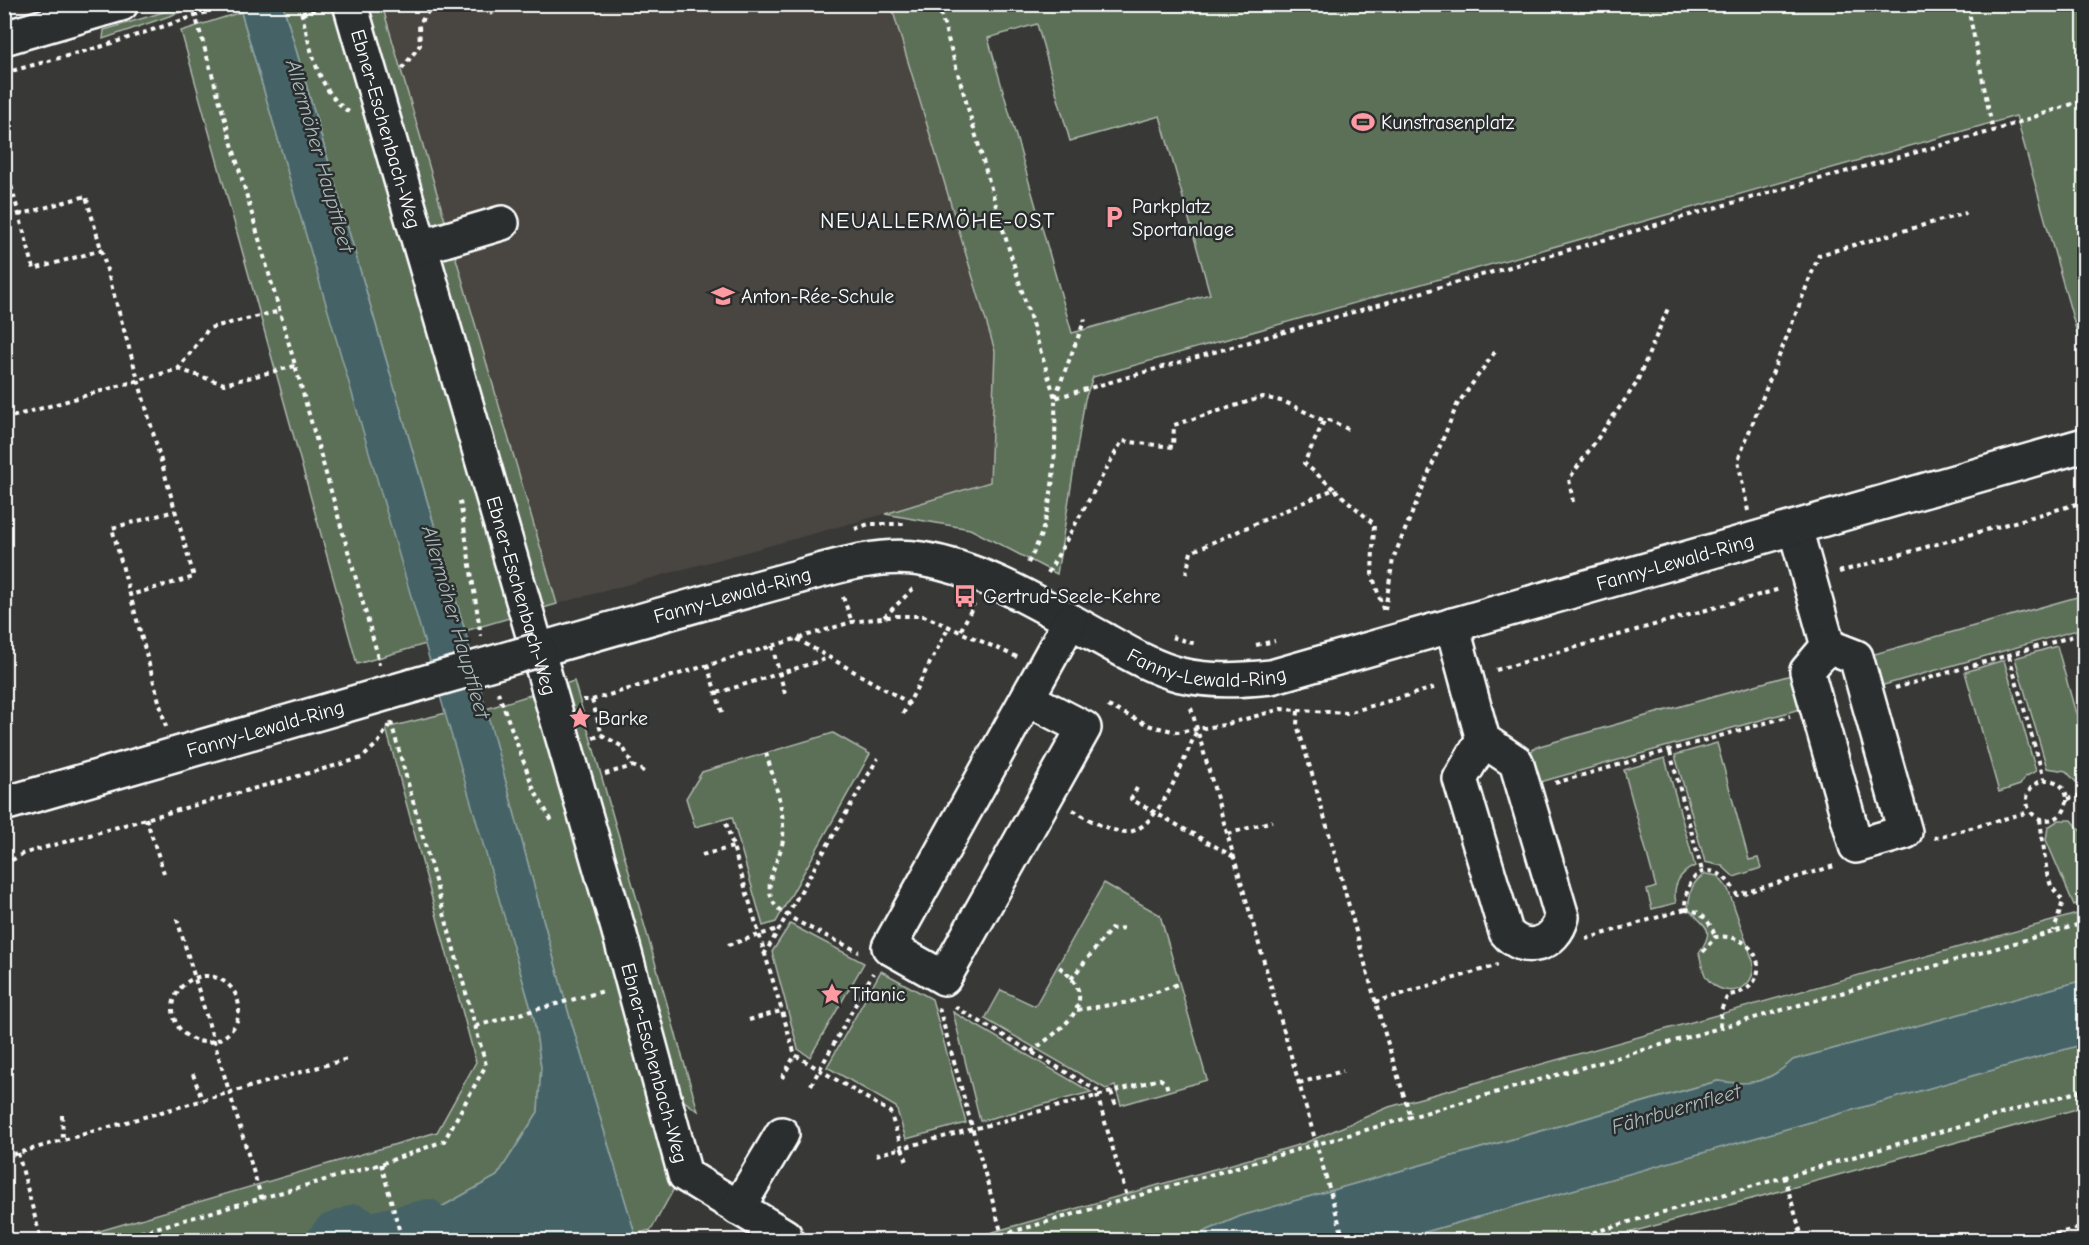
<svg xmlns="http://www.w3.org/2000/svg" width="2089" height="1245" viewBox="0 0 2089 1245" font-family="'Comic Neue',sans-serif">
<style>
.built{fill:#48453f}
.green{fill:#5c6f59;stroke:#aeb7ac;stroke-width:1.5;fill-rule:evenodd}
.water{fill:#456466;stroke:#8fa2a3;stroke-width:1.5}
.lines{fill:none;stroke-linecap:round;stroke-linejoin:round}
.stream{stroke:#8fa2a3;stroke-width:8}
.canal{stroke:#456466;stroke-width:30}
.street-casing{stroke:#fff;stroke-width:38}
.path{stroke:#fff;stroke-width:4;stroke-dasharray:4.5 4.5;stroke-linecap:butt}
.street{stroke:#2a2d2e;stroke-width:33}
.street-bridge-casing{stroke:#fff;stroke-width:38;stroke-linecap:butt}
.street-bridge{stroke:#2a2d2e;stroke-width:33}
.labels{text-anchor:middle;dominant-baseline:central;stroke-width:5;stroke-linejoin:round;paint-order:stroke}
.poi-label{font-size:20px;fill:#fff;stroke:#2a2d2e;text-anchor:start}
.street-label{font-size:20px;fill:#fff;stroke:#2a2d2e}
.water-label{font-size:21px;font-style:italic;fill:#abb9ba;stroke:#2a2d2e}
.quarter-label{font-size:22px;letter-spacing:1.5px;fill:#fff;stroke:#2a2d2e}
</style>
<rect width="100%" height="100%" fill="#383836"/>
<filter id="ink" filterUnits="userSpaceOnUse"><feTurbulence type="fractalNoise" baseFrequency=".0167" numOctaves="2"/><feDisplacementMap in="SourceGraphic" scale="12" xChannelSelector="R" yChannelSelector="G"/><feConvolveMatrix kernelMatrix="1 2 1 2 8 2 1 2 1" color-interpolation-filters="sRGB"/></filter>
<g filter="url(#ink)">
<!-- built -->
<polygon class="built" points="382,5 891,5 995,351 990,482 885,514 557,604"/>
<!-- green -->
<g class="green">
<polygon points="283,5 382,5 557,604 465,631"/>
<path d="M 891,5 L 2084,5 L 2084,358 L 2016,116 L 1093,377 L 1085,399 L 1057,574 L 970,529 L 885,514 L 990,482 L 995,351 ZM 1037,24 L 1070,141 L 1160,116 L 1210,294 L 1072,333 L 988,38 Z"/>
<polygon points="180,7 181,12 103,39 104,30"/>
<polygon points="241,12 426,644 357,664 181,31"/>
<polygon points="2084,595 2084,628 1873,688 1864,657"/>
<polygon points="2057,646 2084,742 2084,779 2076,782 2066,771 2047,768 2015,658"/>
<polygon points="2004,660 2036,771 2025,777 2020,785 1999,792 1965,672"/>
<polygon points="1791,675 1800,709 1533,784 1525,757 1536,747"/>
<polygon points="574,681 698,1111 671,1092 677,1183 651,1230 635,1234 568,1011 486,709"/>
<polygon points="446,713 534,1019 541,1067 538,1112 497,1176 429,1214 371,1227 355,1219 329,1229 320,1240 69,1240 437,1132 476,1062 386,728"/>
<polygon points="833,733 870,754 776,922 763,926 732,817 695,827 686,798 702,772"/>
<polygon points="1717,743 1749,860 1758,858 1761,868 1734,877 1722,866 1705,862 1675,755"/>
<path d="M 1665,758 L 1695,866 C 1679,873 1672,886 1676,903 L 1652,909 L 1647,890 L 1656,887 L 1624,770 Z"/>
<polygon points="2059,820 2072,820 2084,835 2084,901 2074,905 2046,840 2048,827"/>
<path d="M 1706,874 L 1718,876 L 1728,889 L 1753,961 C 1758,992 1723,1001 1706,977 C 1702,970 1701,960 1699,953 C 1717,926 1704,928 1688,908 C 1690,893 1691,881 1706,874 Z"/>
<polygon points="1104,883 1160,915 1207,1080 1121,1105 1115,1086 1106,1089 985,1019 1001,990 1035,1006"/>
<path d="M 2084,912 L 2084,980 L 1793,1060 C 1768,1083 1751,1086 1717,1081 L 1241,1216 L 1185,1240 L 965,1240 L 1305,1143 L 1389,1107 Z"/>
<polygon points="790,924 864,963 810,1057 798,1049 772,952"/>
<polygon points="881,971 932,999 966,1123 906,1139 896,1107 827,1067"/>
<polygon points="953,1012 1091,1092 980,1121"/>
<polygon points="2084,1044 2084,1107 1603,1240 1397,1240"/>
</g>
<!-- water -->
<g class="water">
<polygon points="239,5 283,5 465,631 568,1011 637,1240 432,1240 429,1214 497,1176 538,1112 541,1067 534,1019"/>
<path d="M 2084,980 L 2084,1044 L 1397,1240 L 1185,1240 L 1241,1216 L 1718,1081 C 1751,1086 1768,1083 1793,1060 Z"/>
</g>
<g class="lines">
<!-- stream -->
<polyline class="stream" points="406,1240 441,1231"/>
<!-- canal -->
<polyline class="canal" points="320,1240 329,1229 355,1219 371,1227 429,1214 435,1240"/>
<!-- street casing -->
<g class="street-casing">
<g id="street">
<path id="s1" d="M 350,4 L 618,928 L 685,1175 L 785,1236 L 786,1240"/>
<polyline points="4,38 121,4"/>
<polyline points="421,247 502,223"/>
<polyline points="1795,528 1828,646"/>
<path d="M 1452,625 L 1483,740 L 1516,762 L 1562,917 C 1555,946 1524,954 1506,932 L 1460,779 L 1483,740"/>
<polygon points="1828,646 1856,657 1905,832 1856,846 1807,671"/>
<path id="s2" d="M 538,650 C 618,627 698,604 779,582 C 821,571 878,551 921,559 C 988,570 1044,607 1103,639 C 1128,653 1153,668 1181,675 C 1212,682 1240,680 1271,677 L 2084,445"/>
<polyline points="1028,699 1084,728 944,978 889,947 1070,621"/>
<path id="s3" d="M 4,804 L 412,686"/>
<polyline points="738,1208 782,1134"/>
</g>
</g>
<!-- path -->
<g class="path">
<polyline points="192,4 376,649 379,665"/>
<path d="M 299,4 C 310,42 315,89 349,112"/>
<polyline points="489,4 492,15"/>
<polyline points="938,4 1001,223 1055,398"/>
<polyline points="1968,7 1993,131"/>
<polyline points="476,8 490,9 504,4"/>
<polyline points="302,14 322,7"/>
<polyline points="402,69 420,45 419,25 433,4"/>
<polyline points="4,73 100,47 232,4"/>
<polyline points="2078,102 2084,95"/>
<polyline points="4,160 34,269 102,250"/>
<polyline points="19,215 86,196 194,577 130,595"/>
<polyline points="178,369 224,384 295,366"/>
<polyline points="1055,397 1085,319"/>
<polyline points="4,419 178,369 209,328 280,311"/>
<polyline points="1334,489 1304,463 1324,421 1329,420 1352,431"/>
<polyline points="460,501 481,636"/>
<polyline points="1573,502 1569,479 1636,384 1669,306"/>
<polyline points="1748,511 1738,460 1819,255 1966,213"/>
<polyline points="855,529 869,524 904,524"/>
<path d="M 1028,563 C 1056,514 1056,453 1055,398 L 1725,205 L 1993,131 L 2078,102 L 2084,103"/>
<polyline points="1839,572 2084,502"/>
<polyline points="1048,573 1122,441 1173,447 1174,425 1263,397 1285,402 1324,421"/>
<polyline points="1186,574 1191,552 1334,489 1374,524 1372,574 1384,612"/>
<polyline points="843,597 852,622"/>
<polyline points="1385,610 1393,559 1457,405 1497,349"/>
<polyline points="884,617 913,589"/>
<polyline points="961,630 974,604"/>
<polyline points="1172,637 1196,644"/>
<polyline points="797,639 909,703"/>
<polyline points="1256,645 1275,641"/>
<polyline points="772,646 786,697"/>
<polyline points="2009,656 2044,779"/>
<polyline points="707,665 723,715"/>
<polyline points="1496,670 1780,589"/>
<polyline points="1895,688 2084,633"/>
<polyline points="498,692 534,790 553,823"/>
<polyline points="717,693 829,658"/>
<polyline points="583,700 592,700 852,622 896,616 924,616 1017,657"/>
<polyline points="592,700 602,735"/>
<polyline points="1108,706 1151,726 1177,732 1224,725 1281,709 1347,713 1437,687"/>
<polyline points="1191,708 1344,1240"/>
<path d="M 1298,711 L 1297,725 C 1338,855 1368,988 1411,1117"/>
<polyline points="903,714 950,625"/>
<polyline points="166,727 112,528 175,511"/>
<polyline points="593,738 602,735 623,747 633,766 648,773"/>
<polyline points="1670,752 1702,871"/>
<path d="M 766,753 C 774,781 785,809 783,839 C 781,860 760,882 775,905 C 785,919 841,942 859,952"/>
<polyline points="605,774 633,766"/>
<circle cx="2047" cy="800" r="20"/>
<polyline points="1555,783 1790,716"/>
<polyline points="1137,788 1131,799 1234,857"/>
<polyline points="2068,799 2084,794"/>
<path d="M 1073,810 C 1090,820 1105,830 1125,832 C 1158,834 1185,756 1197,730"/>
<polyline points="146,818 164,873"/>
<polyline points="2040,819 2047,874 2051,886 2063,901 2054,931"/>
<polyline points="726,823 795,1055 890,1112 902,1148 1160,1079 1166,1083 1168,1091"/>
<polyline points="1228,834 1272,821"/>
<polyline points="1934,838 2029,812"/>
<polyline points="702,855 733,847"/>
<polyline points="4,865 22,854 362,758 378,743 389,725"/>
<path d="M 1685,909 C 1701,910 1711,922 1715,937"/>
<polyline points="177,919 262,1200"/>
<path d="M 1586,939 L 1685,909 C 1685,867 1717,856 1737,895 L 1834,866"/>
<polyline points="728,945 781,928"/>
<path d="M 1703,952 L 1715,937 C 1763,931 1776,990 1728,995 L 1721,1010 L 1720,1027"/>
<polyline points="764,955 878,758"/>
<circle cx="206" cy="1009" r="33"/>
<polyline points="1071,979 1111,929 1126,928"/>
<polyline points="1375,1002 1498,965"/>
<polyline points="955,1007 1103,1094"/>
<polyline points="939,1008 1002,1235"/>
<polyline points="1077,1010 1130,1002 1178,984"/>
<polyline points="749,1020 781,1011"/>
<polyline points="476,1026 604,991"/>
<path d="M 1031,1052 C 1060,1029 1106,1002 1059,967"/>
<polyline points="193,1074 202,1100"/>
<polyline points="782,1078 795,1055"/>
<polyline points="1299,1083 1343,1071"/>
<polyline points="811,1085 873,973"/>
<polyline points="1111,1092 1116,1106"/>
<polyline points="1097,1095 1128,1200"/>
<polyline points="62,1115 63,1140"/>
<polyline points="18,1153 41,1240"/>
<polyline points="876,1155 902,1148 908,1164"/>
<polyline points="4,1157 347,1059"/>
<polyline points="381,1164 402,1240"/>
<polyline points="1784,1176 1803,1240"/>
<polyline points="114,1240 381,1164 444,1141 486,1065 391,722"/>
<polyline points="984,1240 2084,923"/>
<polyline points="1567,1240 2084,1090"/>
<polyline points="2029,1240 2084,1227"/>
</g>
<!-- street -->
<use href="#street" class="street"/>
<!-- street-bridge casing -->
<g class="street-bridge-casing">
<polyline id="street-bridge" points="412,686 538,650"/>
</g>
<!-- street-bridge -->
<use href="#street-bridge" class="street-bridge"/>
</g>
</g>
<!-- icons -->
<defs>
<g id="stadium-bare" transform="scale(1.8)"><path d="M0-5a6.5 5 0 1 0 0 10a6.5 5 0 1 0 0-10ZM-3.5-1.8h7v3.6h-7Z" fill="#ff9aa2" stroke="#2a2d2e" stroke-width="2.5" paint-order="stroke"/></g>
<g id="parking-bare" transform="scale(1.8)"><path d="M-3.5-5.5H1a3.5 3.5 0 0 1 0 7H-1V5.5H-3.5ZM-1-3.4V-.6H.8a1.4 1.4 0 0 0 0-2.8Z" fill="#ff9aa2" stroke="#2a2d2e" stroke-width="2.5" paint-order="stroke"/></g>
<g id="school-bare" transform="scale(1.8)"><path d="M0-5L7-2L0 1L-7-2ZM-4 1L0 2.5L4 1V4Q0 6-4 4Z" fill="#ff9aa2" stroke="#2a2d2e" stroke-width="2.5" paint-order="stroke"/></g>
<g id="bus-bare" transform="scale(1.8)"><path d="M-5-6H5V4H4V6H2V4H-2V6H-4V4H-5ZM-3.5-4V0h7V-4ZM-3.5 1.2v1.5H-2V1.2ZM2 1.2v1.5H3.5V1.2Z" fill="#ff9aa2" stroke="#2a2d2e" stroke-width="2.5" paint-order="stroke"/></g>
<g id="sight-bare" transform="scale(1.8)"><path d="M0-6L1.8-2.2L6-1.7L2.9 1.2L3.7 5.4L0 3.3L-3.7 5.4L-2.9 1.2L-6-1.7L-1.8-2.2Z" fill="#ff9aa2" stroke="#2a2d2e" stroke-width="2.5" paint-order="stroke"/></g>
</defs>
<g fill-rule="evenodd">
<use href="#stadium-bare" x="1363" y="122"/>
<use href="#parking-bare" x="1114" y="217"/>
<use href="#school-bare" x="723" y="296"/>
<use href="#bus-bare" x="965" y="596"/>
<use href="#sight-bare" x="580" y="718"/>
<use href="#sight-bare" x="832" y="994"/>
</g>
<g class="labels">
<!-- poi labels -->
<g class="poi-label">
<text x="1381" y="122">Kunstrasenplatz</text>
<text x="1132" y="206">Parkplatz<tspan x="1132" dy="23">Sportanlage</tspan></text>
<text x="741" y="296">Anton-Rée-Schule</text>
<text x="983" y="596">Gertrud-Seele-Kehre</text>
<text x="598" y="718">Barke</text>
<text x="850" y="994">Titanic</text>
</g>
<!-- street labels -->
<g class="street-label">
<text stroke="none"><textPath href="#s1" startOffset="130">Ebner-Eschenbach-Weg</textPath></text>
<text stroke="none"><textPath href="#s2" startOffset="1192">Fanny-Lewald-Ring</textPath></text>
<text stroke="none"><textPath href="#s2" startOffset="202">Fanny-Lewald-Ring</textPath></text>
<text stroke="none"><textPath href="#s1" startOffset="616">Ebner-Eschenbach-Weg</textPath></text>
<text stroke="none"><textPath href="#s2" startOffset="706">Fanny-Lewald-Ring</textPath></text>
<text stroke="none"><textPath href="#s3" startOffset="272">Fanny-Lewald-Ring</textPath></text>
<text stroke="none"><textPath href="#s1" startOffset="1102">Ebner-Eschenbach-Weg</textPath></text>
</g>
<!-- water labels -->
<g class="water-label">
<text transform="translate(320 156) rotate(74)">Allermöher Hauptfleet</text>
<text transform="translate(456 622) rotate(74)">Allermöher Hauptfleet</text>
<text transform="translate(1676 1109) rotate(-16)">Fährbuernfleet</text>
</g>
<!-- quarter labels -->
<g class="quarter-label">
<text x="938" y="221">NEUALLERMÖHE-OST</text>
</g>
</g>
<!-- margin -->
<rect width="2089" height="1245" fill="none" stroke="#2a2d2e" stroke-width="24"/>
<rect x="12" y="12" width="2065" height="1221" fill="none" stroke="#fff" stroke-width="2" filter="url(#ink)"/>
</svg>
